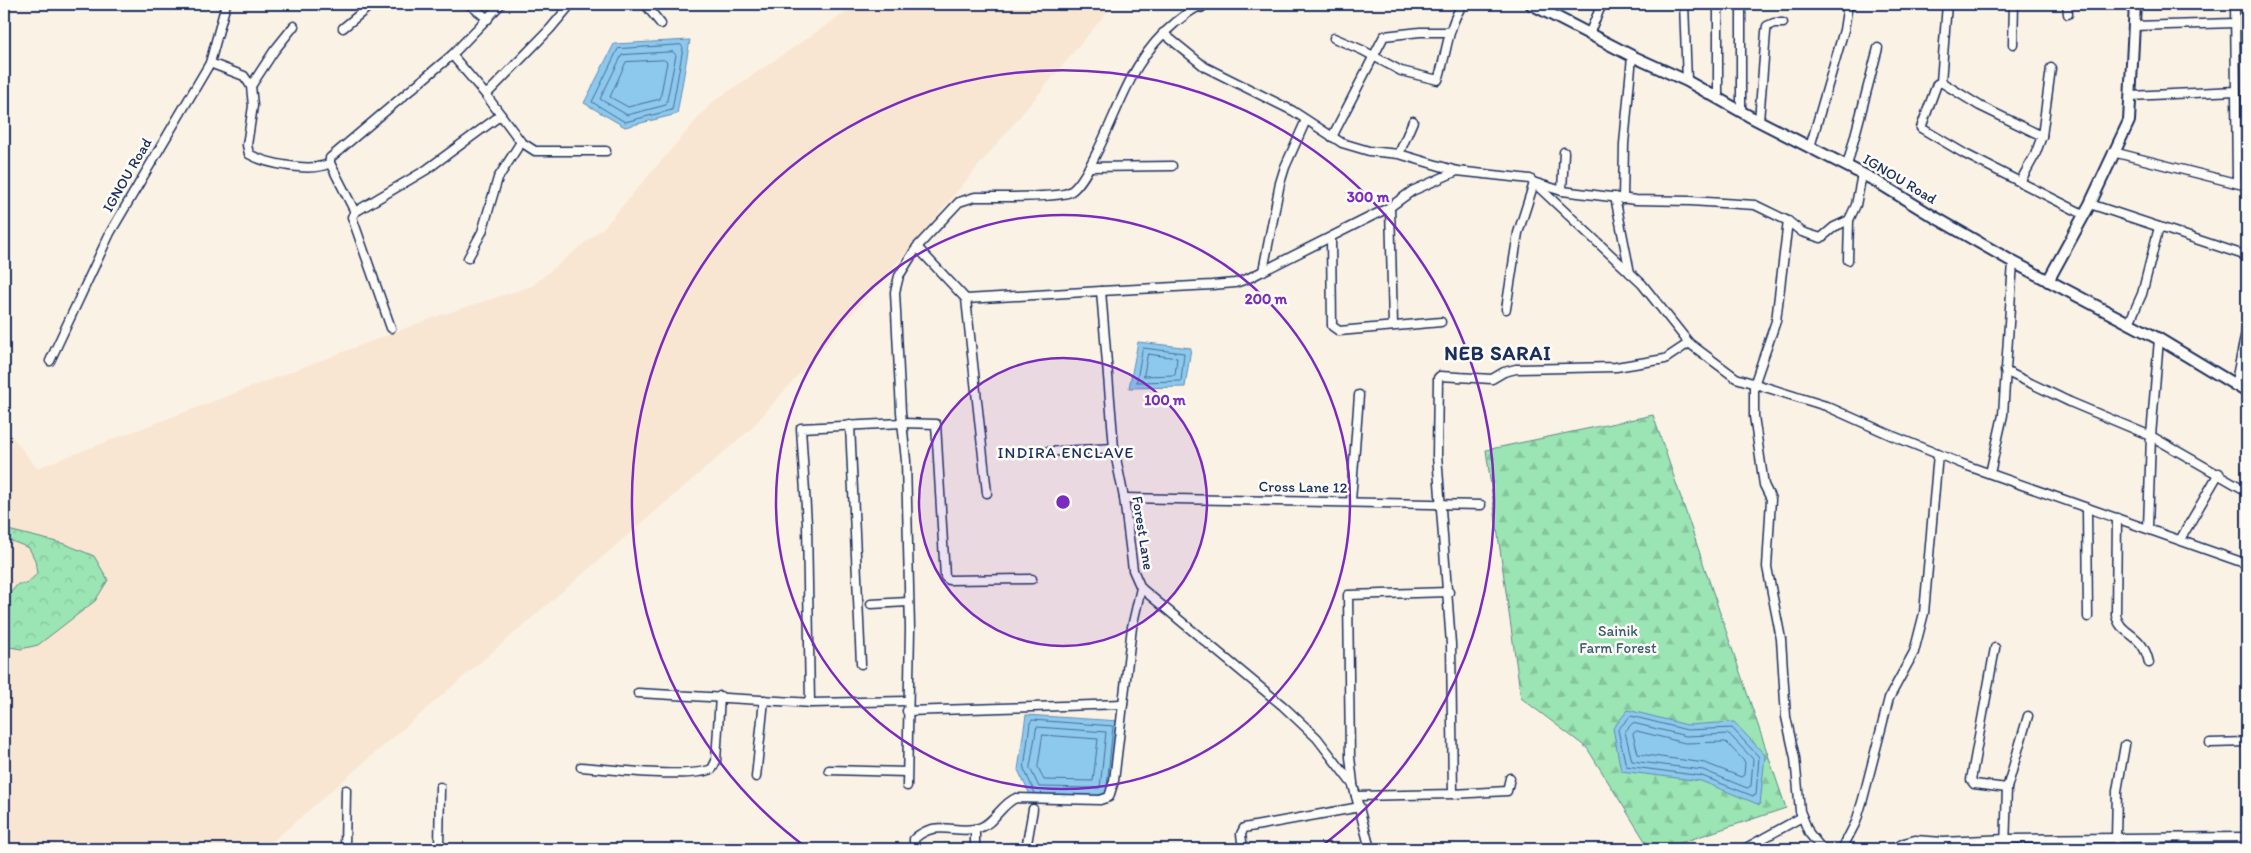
<svg xmlns="http://www.w3.org/2000/svg" width="2251" height="853" viewBox="0 0 2251 853" font-family="Itim,sans-serif">
<style>
.built{fill:#f9e6d2}
.forest{fill:url(#forest-firs);stroke:#5b8a88}
.park{fill:url(#park-crowns);stroke:#5b8a88}
.water{fill:#8dc9ed;stroke:#5f8bb4}
.lines{fill:none;stroke-linecap:round;stroke-linejoin:round}
.shore{stroke:#496d97;stroke-width:1}
.stream{stroke:#5f8bb4;stroke-width:3}
.minor-casing{stroke:#1b2f5e;stroke-width:11}
.tertiary-casing{stroke:#1b2f5e;stroke-width:14}
.minor{stroke:#fdfcf7;stroke-width:8}
.tertiary{stroke:#fdfcf7;stroke-width:10}
.ring{fill:none;stroke:#7b2cbf;stroke-width:2.5}
.labels{text-anchor:middle;dominant-baseline:central;stroke-width:5;stroke-linejoin:round;paint-order:stroke}
.street-label{font-size:15px;fill:#1b2f5e;stroke:#fdfcf7}
.park-label{font-size:15px;fill:#3b5c73;stroke:#fdfcf7}
.neighbourhood-label{font-size:16px;letter-spacing:1px;fill:#1b2f5e;stroke:#fdfcf7}
.district-label{font-size:20px;font-weight:bold;letter-spacing:1px;fill:#1b2f5e;stroke:#fdfcf7}
.centre{fill:#7b2cbf;stroke:#fdfcf7;stroke-width:2.5}
.ring-label{font-size:15px;text-anchor:middle;font-weight:bold;fill:#7b2cbf;stroke:#fdfcf7;stroke-width:5;stroke-linejoin:round;paint-order:stroke}
</style>
<defs>
<pattern id="forest-firs" width="22" height="20" patternUnits="userSpaceOnUse" patternTransform="scale(1.25)"><rect width="22" height="20" fill="#9be4b3"/><path d="M5 1l3.5 6h-7zM16 11l3.5 6h-7z" fill="#85c49c"/></pattern>
<pattern id="park-crowns" width="20" height="18" patternUnits="userSpaceOnUse" patternTransform="scale(1.25)"><rect width="20" height="18" fill="#9be4b3"/><path d="M2 6a3 3 0 1 1 6 0M12 15a3 3 0 1 1 6 0" fill="none" stroke="#85c49c"/></pattern>
</defs>
<rect width="100%" height="100%" fill="#fbf2e6"/>
<filter id="ink" filterUnits="userSpaceOnUse"><feTurbulence type="fractalNoise" baseFrequency=".02" numOctaves="2"/><feDisplacementMap in="SourceGraphic" scale="10" xChannelSelector="R" yChannelSelector="G"/><feConvolveMatrix kernelMatrix="1 2 1 2 8 2 1 2 1" color-interpolation-filters="sRGB"/></filter>
<g filter="url(#ink)">
<!-- built -->
<polygon class="built" points="858,4 1114,4 915,242 751,429 264,849 4,849 4,426 37,468 435,317 532,286 605,226 711,103"/>
<!-- forest -->
<polygon class="forest" points="1653,415 1786,808 1662,849 1650,849 1587,748 1521,698 1486,450"/>
<!-- park -->
<polygon class="park" points="4,529 65,544 94,556 108,580 95,601 38,645 21,649 4,646 4,600 18,584 26,584 37,574 35,560 29,548 4,538"/>
<!-- water -->
<g class="water">
<polygon points="690,40 677,114 625,127 584,103 614,44"/>
<polygon points="1138,342 1191,348 1185,387 1129,388"/>
<polygon points="1628,710 1687,725 1734,722 1765,755 1760,805 1701,781 1621,771 1613,728"/>
<polygon points="1026,715 1119,721 1111,801 1032,799 1018,770"/>
</g>
<g class="lines">
<!-- shore -->
<g class="shore">
<polygon points="681,45 683,48 672,110 625,122 592,102 618,49"/>
<polygon points="673,52 676,55 666,105 627,115 600,99 622,55"/>
<polygon points="664,60 667,62 660,99 628,107 610,97 626,62"/>
<polygon points="1143,348 1184,353 1181,381 1137,382"/>
<polygon points="1148,354 1177,358 1175,375 1144,376"/>
<polygon points="1631,716 1687,730 1732,728 1759,757 1756,795 1753,796 1702,776 1626,766 1618,730"/>
<polygon points="1633,723 1686,736 1729,734 1753,759 1751,786 1747,788 1703,770 1632,761 1625,732"/>
<polygon points="1037,727 1106,732 1100,788 1039,787 1030,768"/>
<polygon points="1637,731 1685,743 1726,742 1745,762 1744,775 1741,777 1705,763 1638,754 1633,734"/>
<polygon points="1043,735 1098,739 1093,781 1044,780 1038,767"/>
<polyline points="1035,793 1024,769 1030,723 1032,720 1113,726 1107,786"/>
</g>
<!-- stream -->
<g class="stream">
<polyline points="1854,10 1854,4"/>
<polyline points="907,426 907,438"/>
<polyline points="884,607 906,606 906,605"/>
</g>
<!-- minor casing -->
<g class="minor-casing">
<g id="minor">
<polyline points="469,4 488,19"/>
<polyline points="645,4 661,24"/>
<polyline points="1684,4 1687,81"/>
<polyline points="1718,4 1718,98"/>
<polyline points="1741,4 1741,112"/>
<polyline points="1947,4 1941,82 1937,84 1921,128 1965,154 2083,214"/>
<polyline points="2067,4 2068,14"/>
<polyline points="2235,4 2237,183"/>
<polyline points="2134,26 2235,23"/>
<polyline points="343,28 372,4"/>
<polyline points="1163,33 1205,67 1293,111 1342,143 1369,151 1399,154 1457,171 1530,179 1642,284 1689,343 1736,378 1826,406 1893,436 1965,465 2247,564"/>
<polyline points="1589,34 1602,4"/>
<path d="M 1334,38 L 1362,50 L 1401,71 L 1438,80 C 1447,54 1447,27 1463,4"/>
<polyline points="2013,44 2014,4"/>
<polyline points="452,55 486,95 521,142 535,151 606,151"/>
<path d="M 210,63 L 244,76 L 251,86 L 253,106 L 247,145 L 249,154 C 266,164 312,173 330,163"/>
<polyline points="1941,82 1980,106 2042,136 2035,155 2020,182"/>
<polyline points="251,86 274,51 294,26"/>
<polyline points="486,95 550,29 571,4"/>
<polyline points="2130,96 2236,91"/>
<polyline points="1759,121 1766,32 1767,26 1774,23 1783,23"/>
<polyline points="2042,136 2051,68"/>
<polyline points="1332,137 1384,36 1420,32 1449,32"/>
<polyline points="1810,147 1844,30 1848,4"/>
<polyline points="2113,152 2247,186"/>
<polyline points="1399,154 1413,121"/>
<polyline points="1847,166 1878,48"/>
<polyline points="1089,167 1172,166"/>
<polyline points="1536,183 1562,191 1636,200 1690,201 1755,205 1788,221 1802,232 1821,238 1834,227 1849,220 1856,205 1862,174"/>
<polyline points="1562,191 1564,152"/>
<polyline points="1615,197 1630,273"/>
<polyline points="1623,199 1624,144 1632,56"/>
<polyline points="2090,204 2247,256"/>
<polyline points="1390,207 1393,325"/>
<polyline points="355,212 426,170 501,115"/>
<polyline points="1788,221 1776,321 1754,385 1754,416 1764,485 1771,499 1767,567 1781,639 1786,717 1795,758 1800,811 1809,833 1822,849"/>
<polyline points="1331,238 1332,326 1339,331 1441,322"/>
<polyline points="917,247 966,299 987,493"/>
<polyline points="468,258 482,232 498,178 521,142"/>
<polyline points="1848,260 1849,220"/>
<polyline points="1263,271 1280,183 1285,167 1306,120"/>
<polyline points="1101,291 1212,285 1235,283 1247,279 1390,207 1412,191 1457,171"/>
<polyline points="966,299 1101,291 1114,448 1124,498 1133,570 1141,588 1283,706 1317,738 1353,785 1370,849"/>
<polyline points="1506,309 1518,233 1534,183"/>
<polyline points="2129,323 2142,294 2159,227"/>
<polyline points="391,328 353,220 352,217 355,212 330,163 330,158 452,55 501,4"/>
<polyline points="50,361 110,233 210,63 226,4"/>
<polyline points="2005,371 2070,402 2151,436 2247,491"/>
<polyline points="2235,386 2247,327"/>
<polyline points="850,425 861,664"/>
<polyline points="1026,453 1114,448"/>
<polyline points="1991,469 2003,415 2013,262"/>
<polyline points="1124,498 1481,505"/>
<polyline points="1351,501 1359,395"/>
<polyline points="2087,508 2088,617"/>
<path d="M 2117,518 L 2116,615 C 2120,636 2143,632 2149,663"/>
<polyline points="2148,528 2151,436 2159,339"/>
<polyline points="2180,540 2219,473"/>
<polyline points="871,604 908,602"/>
<polyline points="1995,648 1971,780 1974,784 2007,788"/>
<polyline points="638,693 813,703 907,701"/>
<polyline points="810,703 807,524 801,428 902,423 936,424 945,577 949,580 1032,579"/>
<polyline points="907,711 1123,704"/>
<polyline points="2210,743 2247,742"/>
<path d="M 581,767 C 611,769 688,779 712,769 L 716,761 L 720,696"/>
<polyline points="829,770 906,772"/>
<polyline points="756,777 764,700"/>
<polyline points="1353,783 1350,757 1348,595 1449,592"/>
<path d="M 907,786 L 910,629 L 906,461 L 901,412 L 895,292 L 899,276 L 917,247 L 959,202 L 975,197 C 991,197 1060,198 1070,192 C 1080,186 1089,168 1094,158 C 1121,107 1129,61 1175,23 C 1184,16 1191,9 1201,6"/>
<polyline points="1453,794 1507,791 1510,778"/>
<polyline points="1356,796 1453,794 1451,644 1437,455 1438,378 1440,376 1492,379 1504,372 1516,369 1616,367 1665,359 1689,343"/>
<polyline points="975,829 975,849"/>
<polyline points="2116,839 2117,791 2125,745"/>
<polyline points="345,849 346,790"/>
<polyline points="439,849 440,787"/>
<path d="M 914,849 L 914,839 C 937,818 955,835 979,828 C 994,824 1001,804 1016,798 L 1100,800 L 1109,797 L 1114,781 L 1132,627 L 1141,588"/>
<polyline points="1026,849 1033,809"/>
<polyline points="1243,849 1241,834 1244,828 1360,807"/>
<polyline points="1744,849 1802,817"/>
<polyline points="1842,849 1856,822 1863,799 1889,698 1914,652 1924,613 1938,454"/>
<polyline points="1894,849 1904,843 1915,840 1943,842 2006,839 2247,837"/>
<polyline points="2005,849 2007,788 2028,716"/>
</g>
</g>
<!-- tertiary casing -->
<g class="tertiary-casing">
<g id="tertiary">
<polyline points="1198,4 1201,6 1203,4"/>
<polyline points="1531,4 1632,56 1687,81 1749,116 1874,180 1931,215 2013,262 2159,339 2247,392"/>
<polyline points="2048,281 2090,204 2129,121 2135,4"/>
</g>
</g>
<!-- minor -->
<use href="#minor" class="minor"/>
<!-- tertiary -->
<use href="#tertiary" class="tertiary"/>
</g>
</g>
<!-- distance rings -->
<circle cx="1063" cy="502" r="144" fill="#7b2cbf" fill-opacity=".12"/>
<g class="ring">
<circle cx="1063" cy="502" r="144"/>
<circle cx="1063" cy="502" r="287"/>
<path d="M807 848A431 431 0 1 1 1319 848"/>
</g>
<g class="labels">
<!-- street labels -->
<g class="street-label">
<text transform="translate(127 175) rotate(-60)">IGNOU Road</text>
<text transform="translate(1900 179) rotate(31)">IGNOU Road</text>
<text transform="translate(1303 487) rotate(1)">Cross Lane 12</text>
<text transform="translate(1143 533) rotate(81)">Forest Lane</text>
</g>
<!-- park labels -->
<g class="park-label">
<text x="1618" y="631">Sainik<tspan x="1618" dy="17">Farm Forest</tspan></text>
</g>
<!-- neighbourhood labels -->
<g class="neighbourhood-label">
<text x="1066" y="452">INDIRA ENCLAVE</text>
</g>
<!-- district labels -->
<g class="district-label">
<text x="1498" y="353">NEB SARAI</text>
</g>
</g>
<circle cx="1063" cy="502" r="8" class="centre"/>
<g class="ring-label">
<text x="1368" y="202">300 m</text>
<text x="1266" y="304">200 m</text>
<text x="1165" y="405">100 m</text>
</g>
<!-- margin -->
<rect width="2251" height="853" fill="none" stroke="#fdfcf7" stroke-width="20"/>
<rect x="10" y="10" width="2231" height="833" fill="none" stroke="#1b2f5e" stroke-width="2" filter="url(#ink)"/>
</svg>
